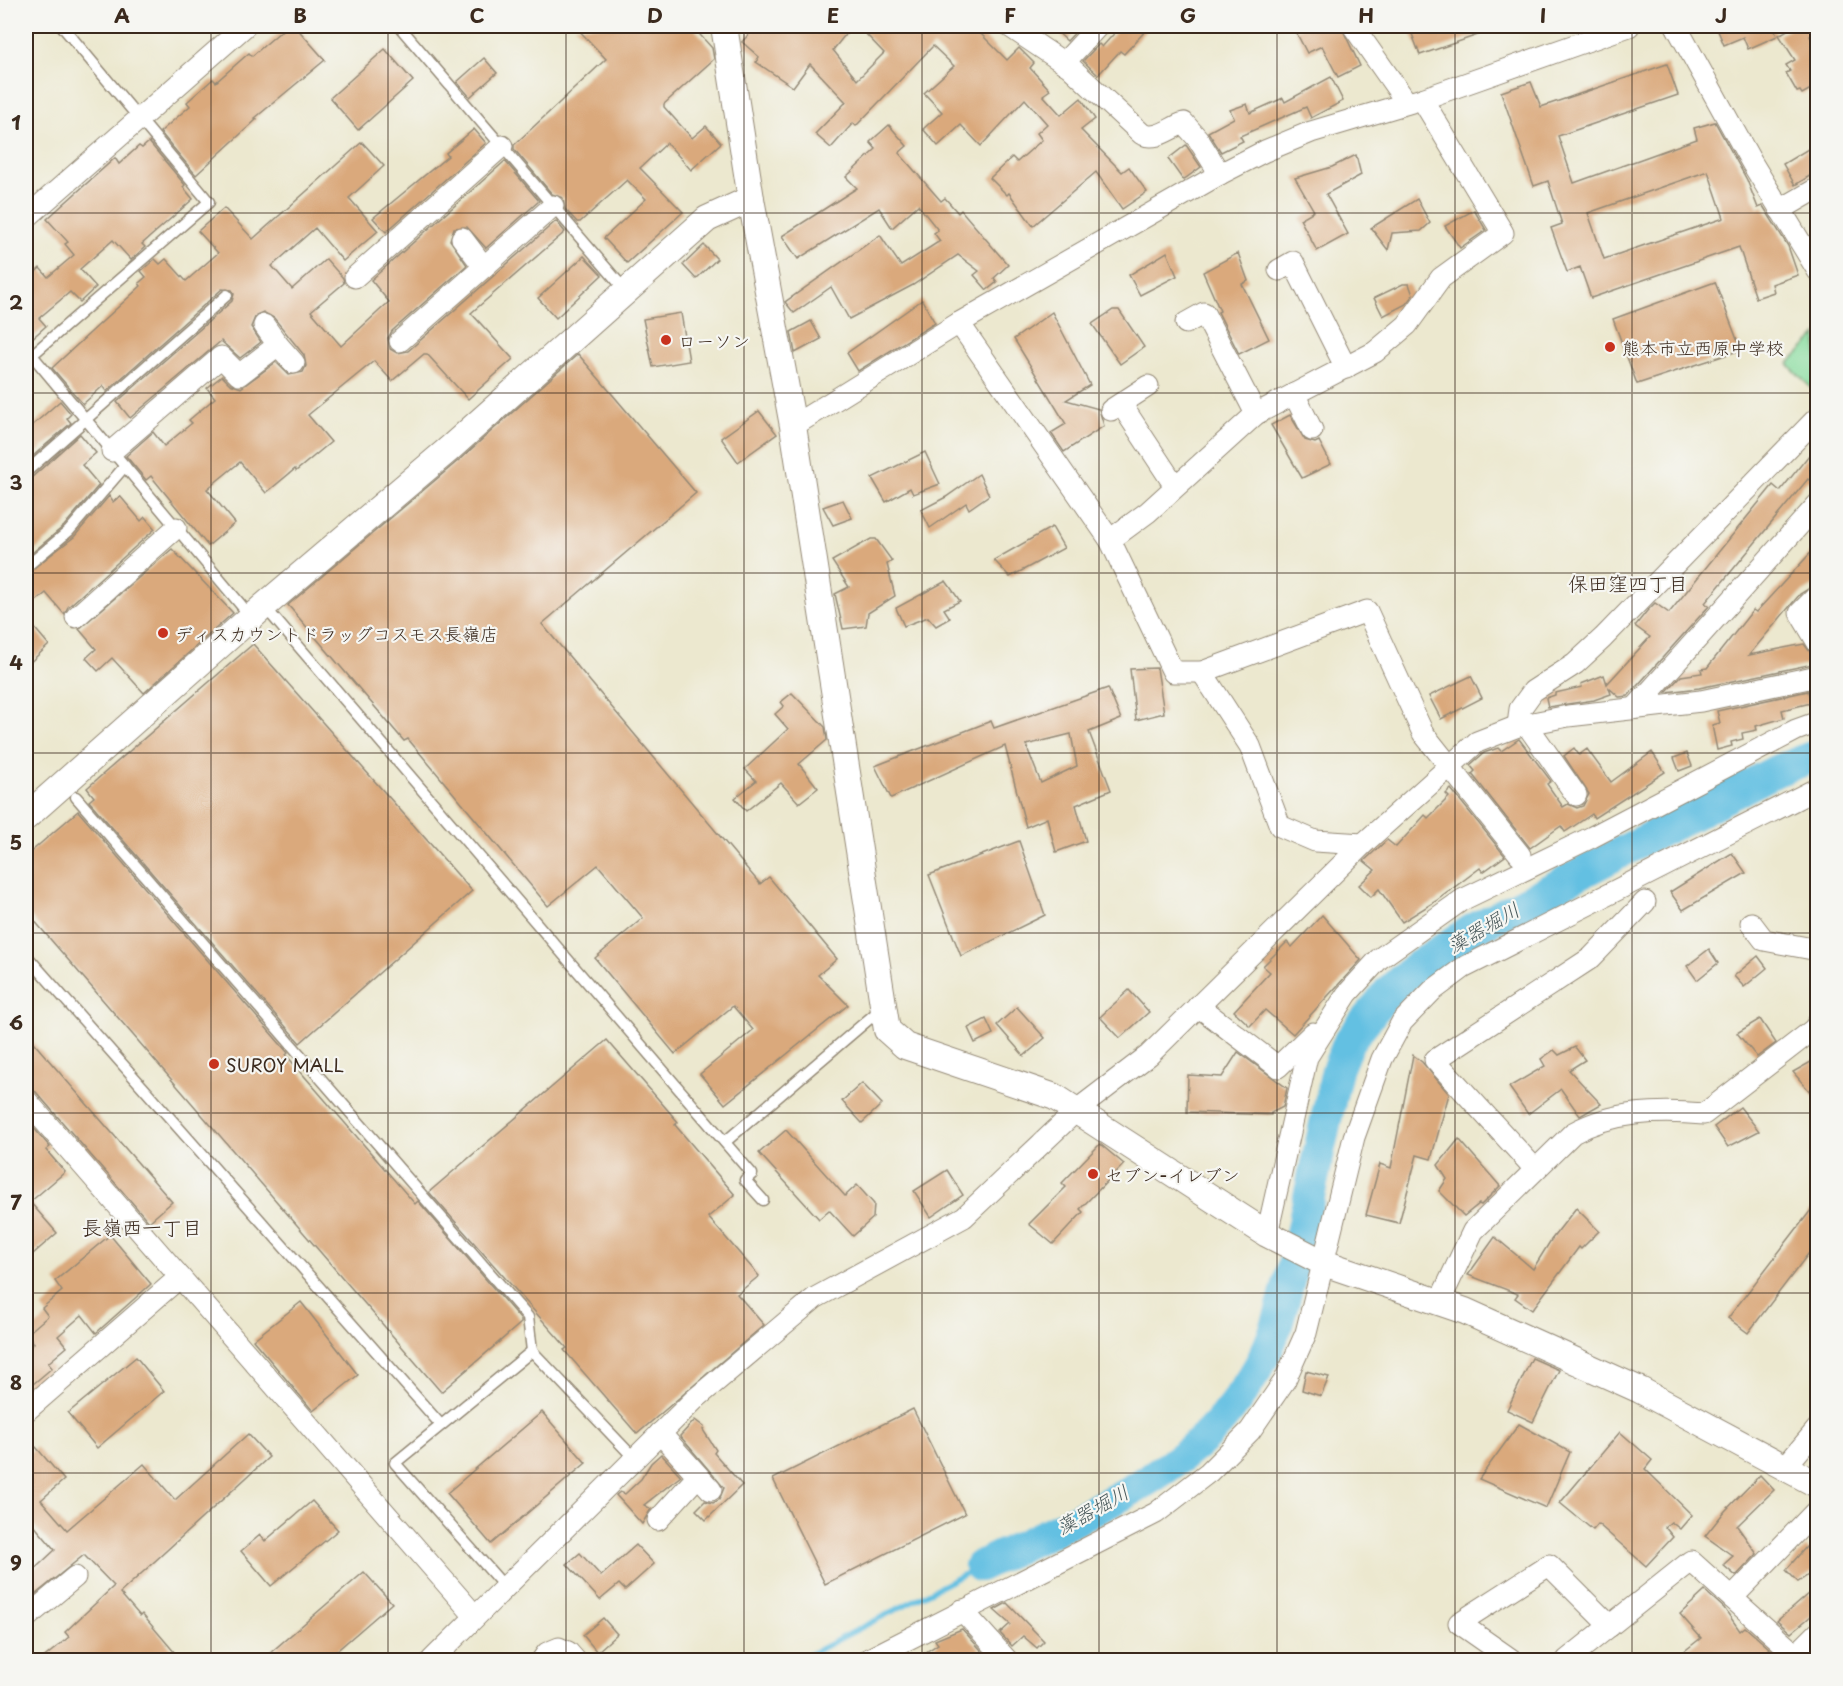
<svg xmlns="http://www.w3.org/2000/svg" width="1843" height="1686" viewBox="0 0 1843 1686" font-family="'Playpen Sans','Klee One',sans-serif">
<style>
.green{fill:#86db9d;stroke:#60825e;stroke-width:1.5}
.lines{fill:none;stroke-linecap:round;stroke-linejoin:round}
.stream{stroke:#64c0e2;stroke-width:5}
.river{stroke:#64c0e2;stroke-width:32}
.building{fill:#daa97b;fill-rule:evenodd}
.service-casing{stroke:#948976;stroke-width:13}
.minor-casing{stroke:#948976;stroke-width:23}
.tertiary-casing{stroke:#948976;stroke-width:28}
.service{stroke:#fff;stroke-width:10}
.minor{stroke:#fff;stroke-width:21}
.tertiary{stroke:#fff;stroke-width:26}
.grid{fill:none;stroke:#3b2a1e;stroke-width:1.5;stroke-opacity:0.55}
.poi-dot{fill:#c8321e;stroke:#f6f6f2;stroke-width:2}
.labels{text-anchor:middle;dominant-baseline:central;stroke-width:4.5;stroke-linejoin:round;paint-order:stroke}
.poi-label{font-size:18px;fill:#3b2a1e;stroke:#f6f6f2;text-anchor:start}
.neighbourhood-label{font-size:20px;fill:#3b2a1e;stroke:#f6f6f2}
.water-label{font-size:20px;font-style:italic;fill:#475759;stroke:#f6f6f2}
.neatline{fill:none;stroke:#3b2a1e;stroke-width:2}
.grid-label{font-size:20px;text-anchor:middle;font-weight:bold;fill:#3b2a1e}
</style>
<rect width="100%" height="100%" fill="#f6f6f2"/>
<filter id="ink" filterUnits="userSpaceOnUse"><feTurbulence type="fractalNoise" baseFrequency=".0167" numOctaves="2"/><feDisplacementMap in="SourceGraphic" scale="12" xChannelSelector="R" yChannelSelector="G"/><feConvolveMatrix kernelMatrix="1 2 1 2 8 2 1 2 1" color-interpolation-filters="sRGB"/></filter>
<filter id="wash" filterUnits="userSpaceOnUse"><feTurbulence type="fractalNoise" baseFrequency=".008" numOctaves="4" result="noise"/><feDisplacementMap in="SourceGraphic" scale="24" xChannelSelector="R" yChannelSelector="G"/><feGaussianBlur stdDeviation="1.35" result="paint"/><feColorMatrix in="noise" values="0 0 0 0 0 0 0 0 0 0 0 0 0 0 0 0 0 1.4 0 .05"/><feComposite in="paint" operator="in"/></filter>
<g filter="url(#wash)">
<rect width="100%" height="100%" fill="#ece8cf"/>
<!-- green -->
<polygon class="green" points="1817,335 1817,388 1814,391 1788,364"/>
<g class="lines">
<!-- stream -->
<polyline class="stream" points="799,1660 980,1566"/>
<!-- river -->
<g class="river">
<polyline points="1301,1233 1337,1070 1349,1041 1389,991 1417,966 1472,930 1776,771 1818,755"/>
<path d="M 980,1566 C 1050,1531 1145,1492 1202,1440 C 1223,1421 1243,1393 1258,1368 C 1276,1337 1284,1300 1293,1265"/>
</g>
</g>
<g id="blocks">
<!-- building -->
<g class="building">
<polygon points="287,26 295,26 325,60 255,118 257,119 196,175 160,132 190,106 187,102 213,79 216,82 249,53 252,56"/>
<polygon points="575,26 692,26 712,48 714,59 664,104 664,107 692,138 706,126 721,143 691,170 667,143 640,168 683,212 627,263 604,238 646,199 627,180 580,222 577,222 565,209 563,198 552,194 514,149 514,145 606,59"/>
<polygon points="756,26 852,26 833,50 857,80 884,53 864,32 871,26 973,26 1007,60 1019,48 1034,63 1030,68 1050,90 1043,95 1061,115 1081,98 1095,119 1081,130 1122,172 1129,167 1147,192 1122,209 1096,172 1033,226 1009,193 1007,195 990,178 1012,157 1017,162 1042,140 1037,133 1047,124 1025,99 981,146 961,125 938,146 923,129 942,112 924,93 954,66 933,46 856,126 853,123 831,148 815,134 846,102 810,64 793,87 756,62 759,57 742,42"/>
<polygon points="1051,26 1079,26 1080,27 1067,41"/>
<polygon points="1121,26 1150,26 1124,54 1120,51 1098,75 1083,61 1099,44 1102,47"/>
<polygon points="1305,26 1341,26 1360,66 1338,77 1322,46 1307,53 1295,30"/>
<polygon points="1409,26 1498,26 1498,28 1420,55"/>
<polygon points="1716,26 1773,26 1777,36 1748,49 1743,37 1724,45"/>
<polygon points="1794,26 1818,26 1818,31 1810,36 1818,51 1818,85 1802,94 1800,91 1797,92 1786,73 1790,71 1786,65 1795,60 1779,35"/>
<polygon points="385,49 413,81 358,130 330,98"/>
<polygon points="484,58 497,73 470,97 457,82"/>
<path d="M 1667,64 L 1678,95 L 1558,136 L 1574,183 L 1697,139 L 1694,128 L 1715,122 L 1747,180 L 1758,208 L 1763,206 L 1788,246 L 1798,275 L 1772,284 L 1774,292 L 1756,298 L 1739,247 L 1591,298 L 1580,267 L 1567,272 L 1551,228 L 1562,224 L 1548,181 L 1534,186 L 1501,92 L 1531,82 L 1541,107 ZM 1708,171 L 1724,218 L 1604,259 L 1588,213 Z"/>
<polygon points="1331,77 1343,101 1311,118 1306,107 1240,136 1243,141 1221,152 1208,132 1234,118 1230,110 1247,104 1250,113 1283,98 1285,102"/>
<polygon points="889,125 907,146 899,153 941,201 945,198 958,213 961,210 1008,265 994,278 997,282 987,290 974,275 979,271 958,255 913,285 849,319 831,287 794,313 785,302 880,235 901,266 940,241 934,233 938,230 918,205 892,228 879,208 798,259 782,236 857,188 846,177 876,149 870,142"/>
<polygon points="474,129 486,143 386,232 373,218 448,156 446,153"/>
<polygon points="149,142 185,185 183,187 193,199 142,244 145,247 131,260 113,240 80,269 96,287 80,302 70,292 39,318 46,326 29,341 26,341 26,281 40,268 48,277 74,255 65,244 68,242 47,219 115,158 119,164 139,146 142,148"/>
<polygon points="362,142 384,166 349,198 378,231 343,261 315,228 272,266 292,289 326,259 343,278 344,283 311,311 341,346 389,302 371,280 505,161 539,201 486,248 467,227 454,228 450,240 467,265 392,331 388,338 390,349 397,353 408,351 556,221 565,232 471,313 513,359 468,399 427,354 424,354 392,381 374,361 308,415 331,442 296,471 295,469 266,493 240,462 207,489 235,523 208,546 151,476 146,480 126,456 153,432 164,446 192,423 189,420 215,398 207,388 222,376 230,384 241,388 276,362 289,375 303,372 306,366 304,355 274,318 263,312 256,315 251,327 261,342 240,358 221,341 130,418 117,402 232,301 234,294 232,290 222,289 107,391 103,386 83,404 52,368 141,286 139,283 146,277 141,271 155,259 160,264 166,259 186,281 218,253 198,231 224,208 253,239"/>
<polygon points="1818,143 1818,171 1795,185 1783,164"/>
<polygon points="1186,145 1201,167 1183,180 1168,159"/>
<polygon points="1356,155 1361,175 1326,194 1348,234 1317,251 1300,219 1314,211 1295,178 1332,167"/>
<polygon points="1417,199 1430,223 1421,231 1392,233 1388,250 1371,228"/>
<polygon points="1474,210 1486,230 1460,248 1445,226"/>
<polygon points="704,245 717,259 696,279 683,265"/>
<polygon points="1167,252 1177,276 1140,295 1129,275"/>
<polygon points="1238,253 1248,281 1242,284 1269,339 1239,354 1218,312 1220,311 1203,272"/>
<polygon points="584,256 602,275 556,318 538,298"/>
<polygon points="1715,282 1741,350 1637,384 1613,319"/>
<polygon points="1403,284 1409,284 1413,295 1406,304 1383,316 1374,298"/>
<polygon points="922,300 935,323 858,371 847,353"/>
<polygon points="1113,310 1119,310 1144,347 1120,364 1092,324"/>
<polygon points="1052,312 1090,385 1066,400 1099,409 1104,426 1064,452 1051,433 1066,424 1014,339"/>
<polygon points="681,313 689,361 653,367 643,319"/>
<polygon points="811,321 821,339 795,353 791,332"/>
<polygon points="578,354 696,493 542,624 760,884 769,877 837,959 818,975 848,1005 725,1104 700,1074 753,1030 733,1006 675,1054 595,958 643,918 598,865 548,906 408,739 404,741 288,605 459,460"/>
<polygon points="60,401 71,414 67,418 71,423 26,462 26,431"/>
<polygon points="759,411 777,434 738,462 721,438"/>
<polygon points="1290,415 1305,440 1315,443 1319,441 1331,464 1302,478 1271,425"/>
<polygon points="80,434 96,453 82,465 99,485 64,526 26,558 26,479 31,478"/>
<polygon points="1818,444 1818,487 1808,479 1705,603 1709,606 1628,696 1619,697 1609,688 1611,694 1594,700 1548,707 1546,698 1555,695 1555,693 1582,687 1581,684 1604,675 1607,684 1650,637 1635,626 1647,611 1655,603 1669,613 1773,485 1780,491"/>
<polygon points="925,452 940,484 913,494 910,488 886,502 872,478"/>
<polygon points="979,474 989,495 969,509 966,503 930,528 921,510 946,497"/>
<polygon points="109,496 113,502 120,496 141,521 145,517 155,529 68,607 64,614 46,593 26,609 26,574 74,537"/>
<polygon points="843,500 852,518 833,525 823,507"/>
<polygon points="1052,527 1064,548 1010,577 994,560"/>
<polygon points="871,539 876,539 892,561 887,564 895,596 868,613 866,626 843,629 835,594 849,587 832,561"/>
<polygon points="1818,545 1818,583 1800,594 1749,655 1804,644 1811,653 1813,664 1699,688 1666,692 1681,676 1702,673 1701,669 1707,668 1753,610 1756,612"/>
<polygon points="172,549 233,613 144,693 112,658 98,671 86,658 96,649 79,629"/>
<polygon points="946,581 960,601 944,609 950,618 936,626 928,617 904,626 896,608"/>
<polygon points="26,618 49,645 26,666"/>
<polygon points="253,644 472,891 300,1043 89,801 94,797 87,788"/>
<polygon points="1157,668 1164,713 1136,720 1130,669"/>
<polygon points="1471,676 1482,698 1441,719 1429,696"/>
<path d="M 1108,688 L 1121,719 L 1089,732 L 1111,790 L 1076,805 L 1086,841 L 1056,852 L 1047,818 L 1026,827 L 1005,746 L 891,798 L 875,766 L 991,721 L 994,728 ZM 1071,734 L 1077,766 L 1041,783 L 1026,745 Z"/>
<polygon points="1808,691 1811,703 1782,710 1784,718 1756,726 1757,730 1742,733 1743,739 1731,742 1732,746 1717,750 1712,725 1720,723 1717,711"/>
<polygon points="792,693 825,727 827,740 799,764 818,788 799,803 781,783 746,811 735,798 756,781 745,769 788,729 775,714 784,706 781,702"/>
<polygon points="1519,739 1551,781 1547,784 1563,807 1568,804 1577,808 1583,806 1589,794 1564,756 1574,748 1579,755 1587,749 1611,782 1652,752 1665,772 1594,818 1592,814 1565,832 1561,826 1530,848 1472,774 1475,771 1470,765 1484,753 1498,748 1501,751"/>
<polygon points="1687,753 1692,766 1679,771 1674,758"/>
<polygon points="1451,789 1505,856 1483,872 1480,868 1436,901 1402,922 1379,889 1371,897 1359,885 1375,870 1364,861 1387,840 1396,847 1425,815 1428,818 1449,797 1446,794"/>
<polygon points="78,811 288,1053 286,1055 415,1204 418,1201 521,1320 521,1323 441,1392 26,911 26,856"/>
<polygon points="1019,841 1045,915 961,956 929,875"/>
<polygon points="1732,853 1746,873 1683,910 1670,892"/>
<polygon points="1322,915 1361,960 1293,1034 1265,1010 1250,1026 1234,1011 1270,972 1263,966 1287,942 1292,947"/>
<polygon points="1709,949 1718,963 1697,980 1687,966"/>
<polygon points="1758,956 1767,968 1744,987 1734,976"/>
<polygon points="1129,990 1149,1012 1120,1038 1100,1017"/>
<polygon points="1017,1007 1045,1038 1024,1056 997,1025"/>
<polygon points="986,1019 993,1034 975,1043 968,1028"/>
<polygon points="1760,1019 1776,1043 1757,1057 1737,1033"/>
<polygon points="26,1034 172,1202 149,1222 36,1092 26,1088"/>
<polygon points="607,1040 678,1122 675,1125 735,1195 708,1217 759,1276 737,1294 764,1325 637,1434 564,1350 567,1348 429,1192"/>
<polygon points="1575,1047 1585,1060 1569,1070 1601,1104 1580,1116 1561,1089 1528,1114 1509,1087 1545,1066 1541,1059 1554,1050 1559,1055"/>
<polygon points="1238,1052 1287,1088 1283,1107 1271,1113 1271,1115 1187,1112 1188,1075 1222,1077"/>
<polygon points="1413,1055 1422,1062 1449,1094 1431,1159 1417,1155 1399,1223 1366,1215 1380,1164 1391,1168"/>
<polygon points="1818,1058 1818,1101 1793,1072"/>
<polygon points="862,1083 882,1104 862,1123 842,1101"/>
<polygon points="1740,1107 1759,1131 1728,1147 1714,1127"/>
<polygon points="26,1119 50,1147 46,1150 65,1172 30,1202 57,1233 26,1260"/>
<polygon points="786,1130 845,1196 857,1185 874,1204 873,1218 853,1236 829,1210 819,1219 759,1153"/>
<polygon points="1459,1139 1500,1186 1481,1205 1479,1204 1464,1216 1439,1191 1447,1179 1438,1165"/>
<polygon points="1100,1144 1124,1164 1080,1209 1083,1212 1053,1244 1029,1224 1066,1187 1062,1183"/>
<polygon points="947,1170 963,1195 931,1217 914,1191"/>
<polygon points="1818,1201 1818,1241 1748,1333 1728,1318"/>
<polygon points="1576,1208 1599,1231 1581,1249 1579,1247 1532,1310 1515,1298 1518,1294 1468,1275 1495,1237 1533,1269 1551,1240"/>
<polygon points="110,1235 151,1284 96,1333 82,1315 58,1336 67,1347 48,1363 52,1368 26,1390 26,1351 34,1343 27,1334 48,1316 42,1308 62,1291 55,1281"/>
<polygon points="301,1302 358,1375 313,1411 253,1340"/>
<polygon points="136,1357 164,1391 97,1448 68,1413"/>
<polygon points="1532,1358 1559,1370 1533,1422 1507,1410"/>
<polygon points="1306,1371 1329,1377 1321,1396 1302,1390"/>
<polygon points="913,1409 965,1514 825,1584 773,1479"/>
<polygon points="542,1412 586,1463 491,1544 447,1493"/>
<polygon points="695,1420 704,1427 703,1430 716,1450 714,1453 742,1485 706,1520 696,1510 705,1501 713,1503 719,1500 724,1488 680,1436"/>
<polygon points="1519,1424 1570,1452 1546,1508 1479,1479"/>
<polygon points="1620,1432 1652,1460 1645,1469 1692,1515 1680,1529 1671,1522 1665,1527 1673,1537 1646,1566 1598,1524 1593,1530 1560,1503"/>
<polygon points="248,1434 269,1457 120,1593 140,1616 142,1614 181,1660 41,1660 69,1637 65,1632 114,1586 84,1555 26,1602 26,1577 55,1550 26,1516 26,1456 36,1447 64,1480 41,1500 67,1530 144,1464 175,1500"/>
<polygon points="661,1454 681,1476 644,1505 651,1509 642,1524 616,1495 620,1492 625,1494 641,1479 651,1463"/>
<polygon points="1760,1475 1774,1490 1737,1526 1757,1554 1736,1576 1723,1565 1733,1556 1705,1536 1725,1511"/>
<polygon points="312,1501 338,1530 271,1586 241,1551 260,1535 265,1541"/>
<polygon points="636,1545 654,1564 625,1590 619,1584 600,1600 567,1564 580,1553 601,1576"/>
<polygon points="1806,1547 1818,1559 1818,1568 1798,1582 1786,1570"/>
<polygon points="364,1572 392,1603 326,1660 262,1660"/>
<polygon points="1705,1591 1724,1608 1740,1631 1745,1627 1778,1656 1775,1660 1673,1660 1701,1638 1680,1614"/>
<polygon points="1809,1593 1818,1604 1818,1610 1791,1633 1777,1621"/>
<polygon points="1007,1603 1044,1641 1037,1648 1023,1636 1012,1646 1000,1633 1010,1624 994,1610"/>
<polygon points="603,1618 617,1634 597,1652 583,1635"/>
<polygon points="962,1629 990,1660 953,1660 948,1656 942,1660 914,1660 938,1644 935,1640"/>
</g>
</g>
</g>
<g filter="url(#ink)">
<use href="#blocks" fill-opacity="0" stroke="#948976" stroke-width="1.5"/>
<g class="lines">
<!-- service casing -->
<g class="service-casing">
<g id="service">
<polyline points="399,26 625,290"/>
<polyline points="26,348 251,617"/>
<polyline points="32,355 209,202 62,26"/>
<polyline points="26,472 227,295"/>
<polyline points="26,567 69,531 125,466"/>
<polyline points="264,606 752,1174 745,1180 763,1200"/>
<polyline points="76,797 528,1317 532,1351"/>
<polyline points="26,955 441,1425"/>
<polyline points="725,1142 882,1008"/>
<polyline points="504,1586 395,1463 532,1351 634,1458"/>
</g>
</g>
<!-- minor casing -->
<g class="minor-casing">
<g id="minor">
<path d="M 1009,26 L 1070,67 L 1142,134 C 1157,141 1169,128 1184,123 L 1198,139 L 1220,174"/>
<polyline points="1353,26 1407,103"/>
<polyline points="1676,26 1752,163 1818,271"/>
<polyline points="1064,63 1098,26"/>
<polyline points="1780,210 1818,188"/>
<polyline points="26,218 245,26"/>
<polyline points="462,238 484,267"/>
<polyline points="1279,270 1293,262 1346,368"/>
<polyline points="355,277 502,146"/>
<polyline points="959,323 1110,540 1173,672 1202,672 1367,611 1423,733 1520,855"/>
<polyline points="1186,323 1204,313 1256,414"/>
<polyline points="264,325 278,345"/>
<polyline points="400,341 553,206"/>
<polyline points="1294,394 1312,430"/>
<polyline points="1121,404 1175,486"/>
<polyline points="1111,410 1148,386"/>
<polyline points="793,426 959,323 1220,174 1265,151 1311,132 1422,99 1629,26"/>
<polyline points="112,451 221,357 239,375 278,345 294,363"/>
<polyline points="1110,540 1148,512 1256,414 1375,352 1407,325 1441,278 1503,233 1422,99"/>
<polyline points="1818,595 1800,613 1818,643"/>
<polyline points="76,617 176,528"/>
<polyline points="1202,672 1250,746 1280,826 1315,841 1363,844"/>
<polyline points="1635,708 1818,504"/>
<polyline points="1527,725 1576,795"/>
<polyline points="1518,726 1520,709 1533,691 1575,664 1603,638 1818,417"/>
<polyline points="1751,923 1764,940 1818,950"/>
<polyline points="1198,1006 1278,1067 1313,1033"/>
<polyline points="26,1100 474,1615"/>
<polyline points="1535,1169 1435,1060 1591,958 1645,902"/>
<polyline points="1267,1234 1307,1057 1347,994 1379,959 1462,900 1592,837 1796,730 1818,722"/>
<path d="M 1439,1303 L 1473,1231 L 1573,1133 C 1613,1111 1660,1110 1704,1114 L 1814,1029 L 1818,1023"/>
<polyline points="26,1411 180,1277"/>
<polyline points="660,1433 711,1490"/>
<polyline points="1786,1466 1818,1428"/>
<polyline points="658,1520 698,1476"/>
<polyline points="962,1610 1007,1660"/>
<polyline points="26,1618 75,1577"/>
<polyline points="1796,1655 1818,1633"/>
<polyline points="432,1660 694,1400 815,1298 964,1217 1077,1110 1149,1055 1363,844 1477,742 1518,726 1568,716 1701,701 1818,676"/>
<polyline points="542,1660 547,1653 559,1648 568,1652 575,1660"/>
<polyline points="867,1660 1156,1513 1209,1472 1250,1431 1285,1380 1306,1333 1354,1137 1382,1059 1402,1022 1432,991 1463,968 1818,788"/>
<polyline points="1512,1660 1459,1623 1549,1565 1610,1626"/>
<polyline points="1567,1660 1691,1561 1732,1598"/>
<polyline points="1790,1660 1796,1655 1732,1598 1818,1509"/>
</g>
</g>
<!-- tertiary casing -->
<g class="tertiary-casing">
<g id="tertiary">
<polyline points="724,26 751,199 793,426 887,1030 905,1046 1055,1097 1267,1234 1324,1263 1465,1311 1640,1390 1818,1485"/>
<polyline points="26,817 264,606 449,449 707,219 751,199"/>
</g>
</g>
<!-- service -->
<use href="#service" class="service"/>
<!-- minor -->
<use href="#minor" class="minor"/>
<!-- tertiary -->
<use href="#tertiary" class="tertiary"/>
</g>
</g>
<!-- grid -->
<path class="grid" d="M 211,26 L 211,1660M 388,26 L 388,1660M 566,26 L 566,1660M 744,26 L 744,1660M 922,26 L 922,1660M 1099,26 L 1099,1660M 1277,26 L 1277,1660M 1455,26 L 1455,1660M 1632,26 L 1632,1660M 26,213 L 1818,213M 26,393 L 1818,393M 26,573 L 1818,573M 26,753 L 1818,753M 26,933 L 1818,933M 26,1113 L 1818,1113M 26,1293 L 1818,1293M 26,1473 L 1818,1473"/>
<!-- markers -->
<g class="poi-dot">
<circle cx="666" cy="340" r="6"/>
<circle cx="1610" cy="347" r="6"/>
<circle cx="163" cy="633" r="6"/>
<circle cx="214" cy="1064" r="6"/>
<circle cx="1093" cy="1174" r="6"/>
</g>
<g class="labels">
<!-- poi labels -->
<g class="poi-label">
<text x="678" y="340">ローソン</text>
<text x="1622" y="347">熊本市立西原中学校</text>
<text x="175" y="633">ディスカウントドラッグコスモス長嶺店</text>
<text x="226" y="1064">SUROY MALL</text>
<text x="1105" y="1174">セブン-イレブン</text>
</g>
<!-- neighbourhood labels -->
<g class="neighbourhood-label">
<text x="1628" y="583">保田窪四丁目</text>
<text x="142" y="1227">長嶺西一丁目</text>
</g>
<!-- water labels -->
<g class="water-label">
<text transform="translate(1483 927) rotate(-30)">藻器堀川</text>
<text transform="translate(1092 1509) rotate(-29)">藻器堀川</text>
</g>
</g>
<!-- margin -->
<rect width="1843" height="1686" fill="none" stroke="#f6f6f2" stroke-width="66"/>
<rect x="33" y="33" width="1777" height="1620" class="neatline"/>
<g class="grid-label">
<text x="122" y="23">A</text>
<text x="300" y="23">B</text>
<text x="477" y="23">C</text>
<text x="655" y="23">D</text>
<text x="833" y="23">E</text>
<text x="1010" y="23">F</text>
<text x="1188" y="23">G</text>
<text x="1366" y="23">H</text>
<text x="1543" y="23">I</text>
<text x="1721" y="23">J</text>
<text x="16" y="130">1</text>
<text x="16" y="310">2</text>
<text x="16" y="490">3</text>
<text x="16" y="670">4</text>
<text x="16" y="850">5</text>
<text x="16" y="1030">6</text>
<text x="16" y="1210">7</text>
<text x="16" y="1390">8</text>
<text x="16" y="1570">9</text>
</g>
</svg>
